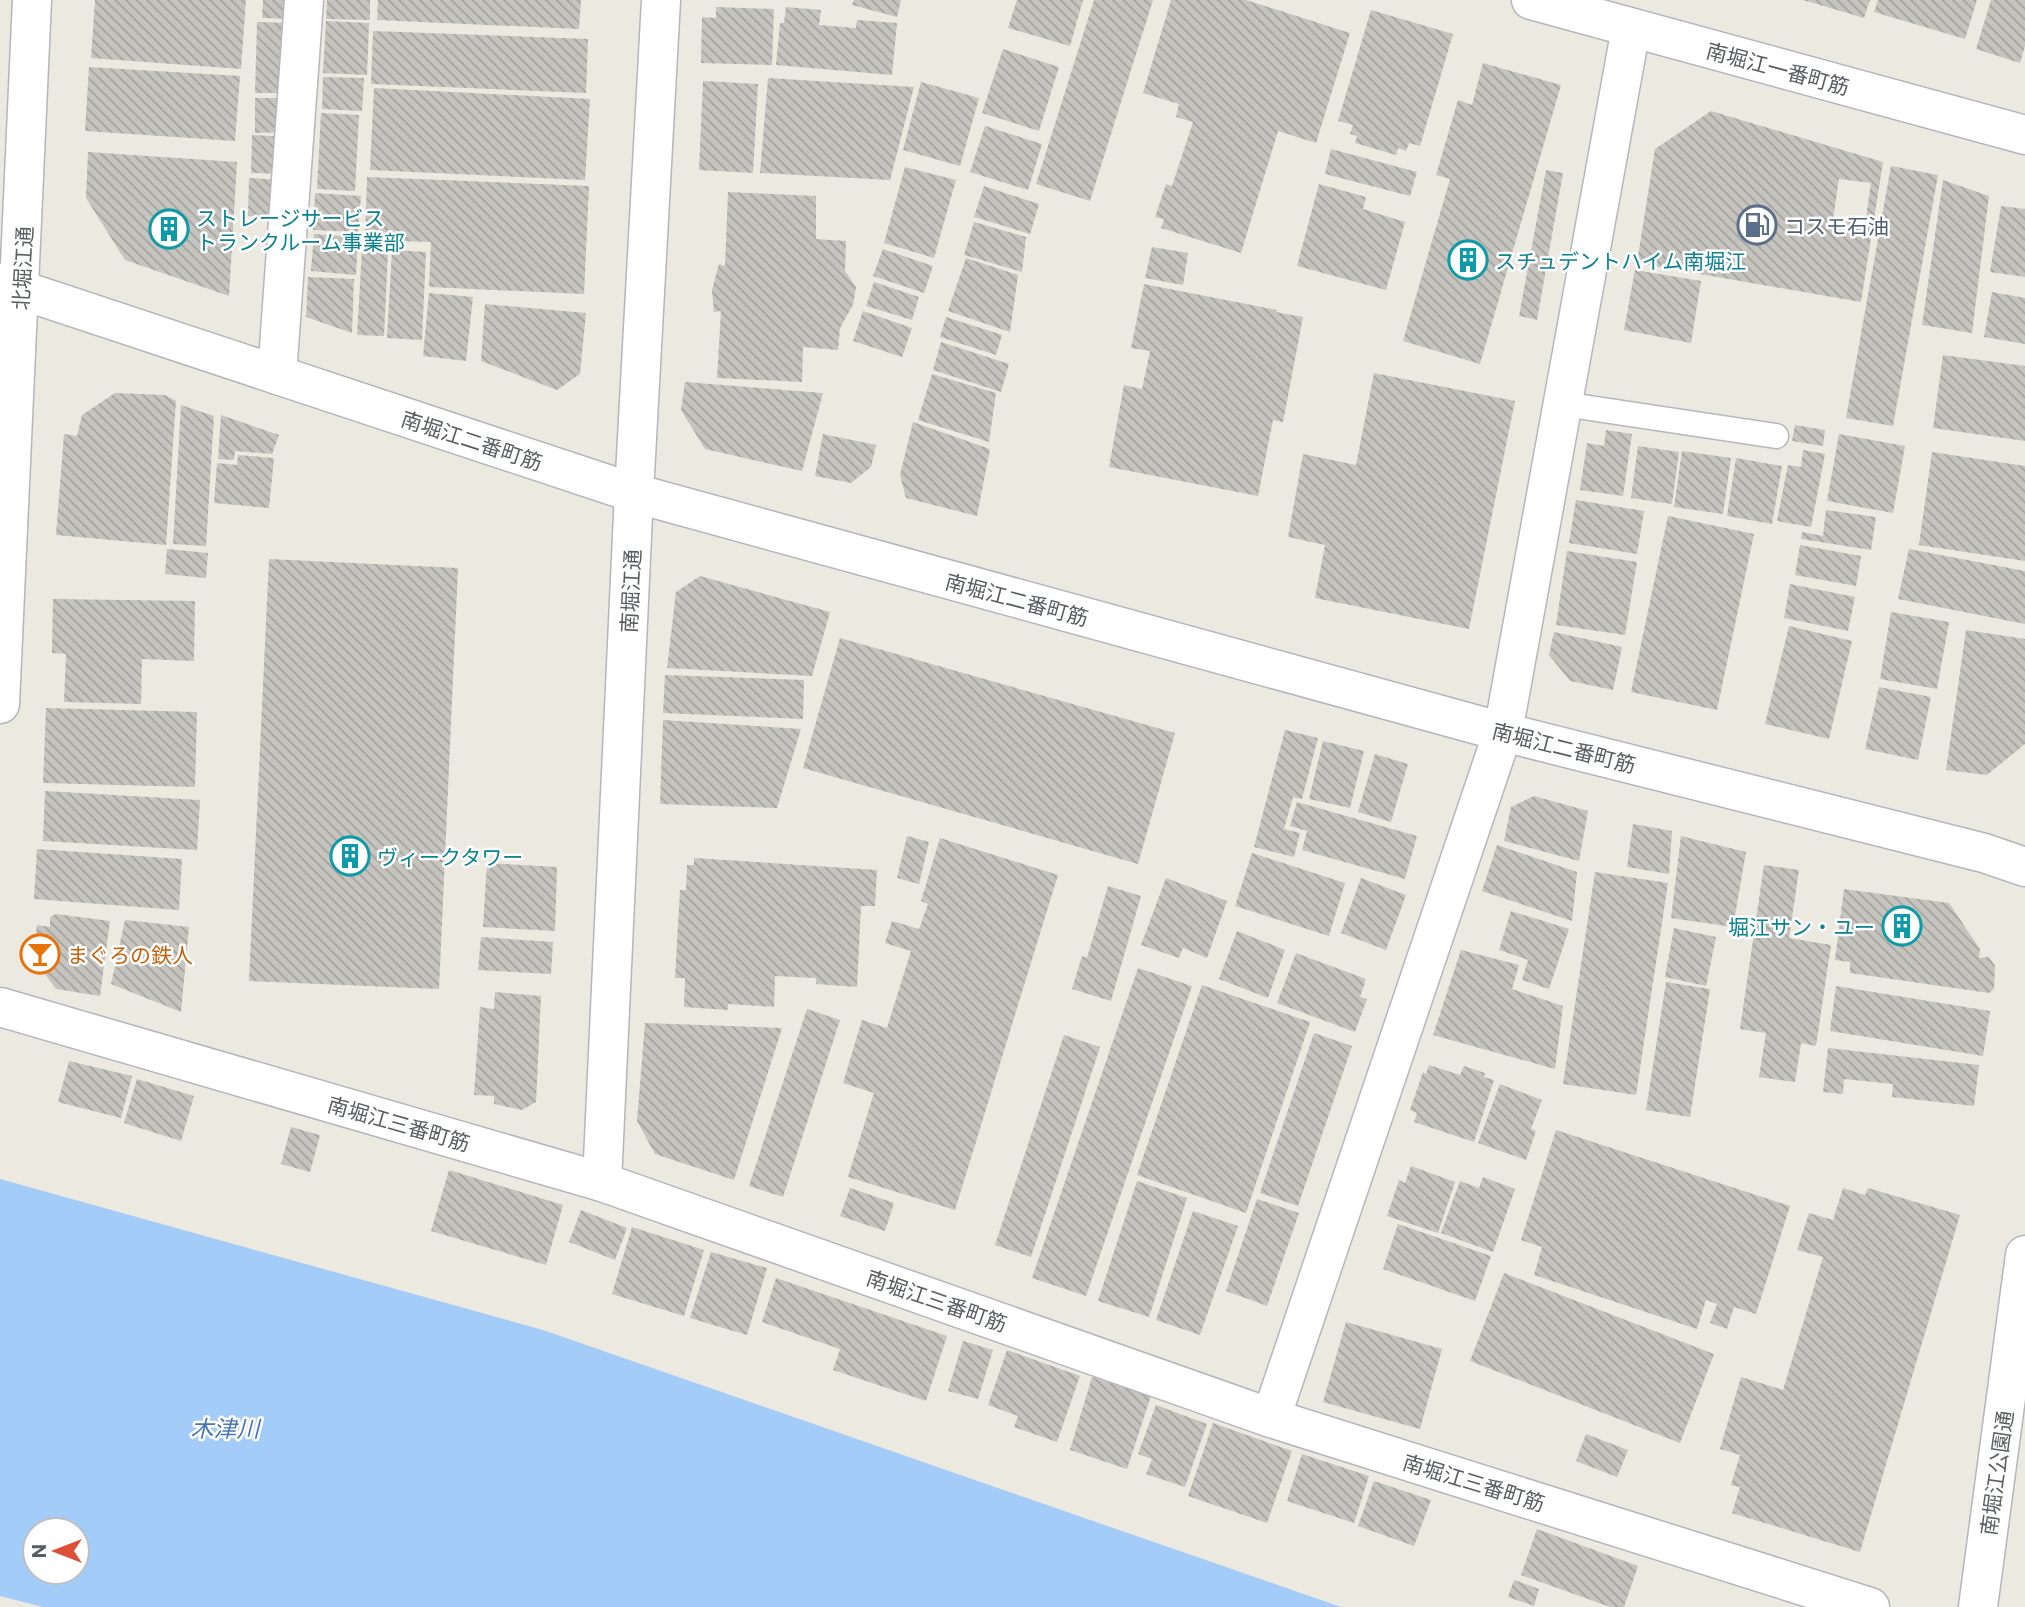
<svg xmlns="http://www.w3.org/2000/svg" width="2025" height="1607" viewBox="0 0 2025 1607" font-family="Commissioner,'Noto Sans JP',sans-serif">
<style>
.water{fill:#a3ccf8;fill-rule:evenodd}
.building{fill:url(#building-back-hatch);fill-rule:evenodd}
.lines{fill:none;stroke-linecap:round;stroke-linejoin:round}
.lane-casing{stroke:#b6b7bc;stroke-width:27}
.street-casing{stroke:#b6b7bc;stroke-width:41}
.secondary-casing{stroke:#b4b6bc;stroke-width:41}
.lane{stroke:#fff;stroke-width:24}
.street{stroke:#fff;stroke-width:38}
.secondary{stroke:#fff;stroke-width:38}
.labels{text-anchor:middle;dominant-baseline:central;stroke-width:5;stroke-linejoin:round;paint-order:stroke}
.street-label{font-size:21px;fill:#595c60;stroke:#fff}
.culture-label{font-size:21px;fill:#0d838f;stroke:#fff;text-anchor:start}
.service-label{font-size:21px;fill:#4e5e75;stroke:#fff;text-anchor:start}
.food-label{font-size:21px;fill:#c56008;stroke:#fff;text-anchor:start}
.water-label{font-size:23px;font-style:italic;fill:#4976b8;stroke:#fff}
</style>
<defs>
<pattern id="building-back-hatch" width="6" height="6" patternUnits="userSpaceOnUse" patternTransform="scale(1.75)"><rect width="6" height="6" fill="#c6c4be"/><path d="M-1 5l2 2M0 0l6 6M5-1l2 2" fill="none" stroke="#a4a29e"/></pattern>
</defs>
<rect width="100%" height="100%" fill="#ebe9e0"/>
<!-- water -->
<path class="water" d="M 0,1179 L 543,1330 L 1341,1607 L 43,1607 L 0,1596 ZM 35,1530 L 77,1530 L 77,1572 L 35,1572 Z"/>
<!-- building -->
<g class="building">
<polygon points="95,0 246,0 241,69 91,58"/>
<polygon points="263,0 296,0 296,19 262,18"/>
<polygon points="327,0 370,0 370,20 326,19"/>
<polygon points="378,0 581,0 579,29 377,20"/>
<polygon points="854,0 901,0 897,17 852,5"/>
<polygon points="1017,0 1083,0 1070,46 1008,28"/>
<polygon points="1094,0 1153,0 1090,201 1036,184"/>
<polygon points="1171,0 1246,0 1350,33 1316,143 1278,131 1241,253 1161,228 1164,219 1155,217 1166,184 1172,186 1193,122 1176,117 1179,104 1143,93"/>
<polygon points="1803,0 1870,0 1864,18"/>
<polygon points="1878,0 1977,0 1965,39 1874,12"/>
<polygon points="1991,0 2025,0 2025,46 2020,63 1976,49"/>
<polygon points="716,7 774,9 772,65 701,63 702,17 716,18"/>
<polygon points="786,7 821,10 819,25 856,28 857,20 897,23 892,75 776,65 780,23 784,23"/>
<polygon points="1371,10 1453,34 1420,146 1409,143 1406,151 1398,148 1396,155 1355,143 1357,136 1350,134 1353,125 1338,121"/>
<polygon points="326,21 369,23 367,75 323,73"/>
<polygon points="257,22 292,23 290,93 255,93"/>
<polygon points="373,31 588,39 586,93 371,84"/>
<polygon points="1003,49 1059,67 1039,131 982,113"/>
<polygon points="1483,63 1561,85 1480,364 1403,341 1450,179 1436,175 1458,100 1472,105"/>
<polygon points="89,67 240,76 235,141 85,131"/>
<polygon points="323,77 364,78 362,111 322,109"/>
<polygon points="768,78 914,87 890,180 760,173"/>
<polygon points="703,81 758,84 753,173 699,170"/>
<polygon points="921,82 979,98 960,166 903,150"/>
<polygon points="374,88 590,99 585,180 370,170"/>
<polygon points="255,98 290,98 290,132 255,133"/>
<path d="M 1711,111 L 1883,162 L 1861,302 L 1637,263 L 1655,149 ZM 1839,179 L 1871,183 L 1865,224 L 1833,219 Z"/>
<polygon points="321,113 359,115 355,191 317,189"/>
<polygon points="985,126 1042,144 1028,190 970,172"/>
<polygon points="252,135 289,137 287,174 251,173"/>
<polygon points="1331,149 1417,172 1410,196 1325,174"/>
<polygon points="88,152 237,162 229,296 125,260 86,198"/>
<polygon points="1891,166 1938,175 1893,426 1846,418"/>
<polygon points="905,167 956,180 934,258 884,243"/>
<polygon points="1546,170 1563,173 1537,320 1519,316"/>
<polygon points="367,177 589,186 584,294 429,287 431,242 365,240"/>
<polygon points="249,178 282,180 281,217 248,216"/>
<polygon points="1943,180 1989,196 1972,333 1922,325"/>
<polygon points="1319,184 1366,197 1363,209 1405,222 1386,290 1297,266"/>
<polygon points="984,186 1039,204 1030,234 974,217"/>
<polygon points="728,192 816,196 816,239 846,241 845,271 856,287 853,305 840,328 838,350 803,347 802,382 717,378 721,311 714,312 712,290 719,264 725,266"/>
<polygon points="315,193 361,196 358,232 313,230"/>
<polygon points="2001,206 2025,209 2025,277 1990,272"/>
<polygon points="974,222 1026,237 1022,272 964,255"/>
<polygon points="314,234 358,237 356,275 311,271"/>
<polygon points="1152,247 1188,253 1183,285 1145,278"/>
<polygon points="883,249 933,266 924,293 873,276"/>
<polygon points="362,250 388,251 384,336 357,335"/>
<polygon points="392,250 426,252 422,340 387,338"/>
<polygon points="966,258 1018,275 1010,332 948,311"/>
<polygon points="1635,270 1701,281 1691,343 1624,330"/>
<polygon points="308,277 354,279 352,333 306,317"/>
<polygon points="874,282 919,297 912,320 866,306"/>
<polygon points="1144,284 1277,310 1276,312 1303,317 1283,422 1273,420 1258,496 1109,467 1124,385 1142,389 1150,351 1131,348"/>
<polygon points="1992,292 2025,298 2025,344 1984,337"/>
<polygon points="429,293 473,297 466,361 423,356"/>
<polygon points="485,304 586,313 580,374 557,390 481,361"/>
<polygon points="863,311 912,328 902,357 853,341"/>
<polygon points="946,317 1002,335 996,355 940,337"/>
<polygon points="941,342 1009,364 1001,392 933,370"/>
<polygon points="1943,355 2025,366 2025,441 1933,428"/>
<polygon points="1374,373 1515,401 1469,629 1315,598 1325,545 1288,537 1303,454 1356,465"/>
<polygon points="932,374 996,393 989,442 918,420"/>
<polygon points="685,382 823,393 802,471 705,449 681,410"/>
<polygon points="115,393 165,395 176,401 166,545 56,535 64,434 77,436 82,415"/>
<polygon points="181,405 214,416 206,546 173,544"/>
<polygon points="221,415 279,435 272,454 235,451 234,460 218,459"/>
<polygon points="913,422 990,449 977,516 906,498 900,475"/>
<polygon points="1795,425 1825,430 1823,446 1792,441"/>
<polygon points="1606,430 1632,434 1623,496 1580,490 1587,443 1604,446"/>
<polygon points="823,434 876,445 871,467 851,483 815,476"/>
<polygon points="1839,434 1905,446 1893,513 1827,501"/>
<polygon points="1638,446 1679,452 1672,504 1631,498"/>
<polygon points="1803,450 1825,454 1811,527 1777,521 1788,465 1801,467"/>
<polygon points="1682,451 1731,458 1723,514 1674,507"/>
<polygon points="1932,452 2025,466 2025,561 1919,545"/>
<polygon points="238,455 274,458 269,508 214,503 217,463 237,465"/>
<polygon points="1736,458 1782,466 1772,524 1727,516"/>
<polygon points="1576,500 1644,511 1637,554 1569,543"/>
<polygon points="1826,510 1876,517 1871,550 1801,539 1802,532 1823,536"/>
<polygon points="1668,516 1754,534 1717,710 1631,692"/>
<polygon points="1800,545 1861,556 1856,586 1795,575"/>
<polygon points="167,549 208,553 206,578 165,574"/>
<polygon points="1909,549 2025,571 2025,624 1898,599"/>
<polygon points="1567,551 1637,562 1625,635 1556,625"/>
<polygon points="269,559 458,568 439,989 249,981"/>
<polygon points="700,576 830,612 812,676 667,668 676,592"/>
<polygon points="1790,584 1855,597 1848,631 1784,618"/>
<polygon points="53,599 195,601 194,661 142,659 141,704 64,702 66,654 52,653"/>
<polygon points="1891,612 1949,622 1937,689 1880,679"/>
<polygon points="1789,626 1852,641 1829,739 1765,724"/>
<polygon points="1966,630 2025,639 2025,744 1987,775 1946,770"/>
<polygon points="1554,632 1622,647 1613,690 1570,681 1549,655"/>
<polygon points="840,638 1175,733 1138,864 803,768"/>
<polygon points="665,675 804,680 803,719 663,713"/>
<polygon points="1879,687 1931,697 1918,760 1865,749"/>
<polygon points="46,708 197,712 195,787 43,783"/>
<polygon points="663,720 801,729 777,808 660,804"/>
<polygon points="1285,730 1318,738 1302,799 1293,797 1284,829 1300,833 1294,857 1254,847"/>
<polygon points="1323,741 1364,751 1350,808 1309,799"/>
<polygon points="1375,754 1408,764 1391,822 1358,812"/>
<polygon points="45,791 200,800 197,850 43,841"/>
<polygon points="1534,796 1588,811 1579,861 1504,841 1511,807"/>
<polygon points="1297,802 1417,836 1405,879 1302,850 1307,831 1290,826"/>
<polygon points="1633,824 1672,831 1669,874 1627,867"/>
<polygon points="907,836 929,842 919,884 897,878"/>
<polygon points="1681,836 1746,852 1733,927 1671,918"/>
<polygon points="940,838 1058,875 955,1210 848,1177 874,1093 843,1083 862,1020 887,1028 911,951 885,943 892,921 919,929 928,904 921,901"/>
<polygon points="1497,845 1577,872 1572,921 1482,891"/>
<polygon points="37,849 182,859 179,910 34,899"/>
<polygon points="1252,853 1345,883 1329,936 1235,906"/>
<polygon points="694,858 877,870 875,906 861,906 857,987 816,984 816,978 775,976 774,1007 728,1004 728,1010 684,1007 685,978 675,978 680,890 686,890 687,865 694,865"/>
<polygon points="487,863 557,867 555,931 483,927"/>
<polygon points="1764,865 1799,870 1789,938 1831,945 1816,1046 1801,1043 1795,1082 1759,1077 1766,1033 1740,1029"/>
<polygon points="1595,872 1668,883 1636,1095 1563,1084"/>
<polygon points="1166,878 1227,901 1207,958 1183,948 1179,958 1141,945"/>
<polygon points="1361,878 1406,895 1386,950 1341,933"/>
<polygon points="1108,886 1141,896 1111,1001 1072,989 1082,956 1087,958"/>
<polygon points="1844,889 1949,903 1980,949 1979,958 1989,957 1995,966 1994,989 1989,993 1850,973 1850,962 1835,960"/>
<polygon points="1511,911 1569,929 1549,989 1522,980 1528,960 1499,950"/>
<polygon points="56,914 110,921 100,996 56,989 33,958 37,925 50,927 50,917"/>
<polygon points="125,920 189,927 181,1012 111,984"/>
<polygon points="1674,928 1716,937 1706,986 1665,977"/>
<polygon points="1237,931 1285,950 1268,998 1219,979"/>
<polygon points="481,937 553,942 551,974 478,970"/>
<polygon points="1461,950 1519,965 1512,989 1563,1006 1555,1069 1433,1035"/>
<polygon points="1296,953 1366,979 1360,997 1367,999 1355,1032 1277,1003"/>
<polygon points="1138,968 1192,986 1086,1296 1032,1278"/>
<polygon points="1666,982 1710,989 1690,1117 1646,1110"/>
<polygon points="1202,985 1310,1022 1246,1213 1137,1175"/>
<polygon points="1836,986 1990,1011 1983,1056 1830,1031"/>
<polygon points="495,992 541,996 536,1102 522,1110 494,1104 494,1096 474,1095 480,1007 494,1009"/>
<polygon points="807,1009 840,1020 783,1197 749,1186"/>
<polygon points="645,1023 782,1028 734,1180 655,1154 637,1121"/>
<polygon points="1314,1033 1352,1046 1298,1206 1260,1193"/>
<polygon points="1064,1035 1100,1047 1031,1257 995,1245"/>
<polygon points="1828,1048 1979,1065 1974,1106 1892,1097 1893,1084 1844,1079 1843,1094 1823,1092"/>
<polygon points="69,1061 132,1076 121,1118 58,1102"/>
<polygon points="1429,1065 1460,1075 1464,1066 1485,1073 1484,1077 1494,1080 1474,1142 1414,1122 1417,1113 1410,1110 1423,1072 1426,1074"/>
<polygon points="137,1079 194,1096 181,1141 124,1123"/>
<polygon points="1500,1084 1542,1100 1531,1129 1536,1131 1526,1160 1478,1143"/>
<polygon points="291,1127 320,1135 310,1172 281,1164"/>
<polygon points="1556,1130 1790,1206 1756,1314 1734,1307 1727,1329 1710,1323 1717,1304 1706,1300 1697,1329 1534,1275 1542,1247 1521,1240"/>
<polygon points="1411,1166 1455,1182 1438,1233 1387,1216 1399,1180 1405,1183"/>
<polygon points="449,1170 563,1205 546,1265 431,1231"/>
<polygon points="1483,1177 1515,1189 1493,1252 1441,1233 1460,1181 1479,1188"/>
<polygon points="1137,1181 1187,1198 1149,1317 1098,1301"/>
<polygon points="850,1188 894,1203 885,1231 840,1216"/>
<polygon points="1843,1188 1865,1195 1868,1188 1960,1215 1860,1552 1732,1513 1740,1487 1731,1485 1740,1455 1720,1449 1741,1377 1783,1390 1823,1257 1797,1250 1809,1213 1833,1220"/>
<polygon points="1257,1199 1299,1213 1267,1306 1226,1291"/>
<polygon points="581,1210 627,1228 615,1260 569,1242"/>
<polygon points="1193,1211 1238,1226 1200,1335 1156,1320"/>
<polygon points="1398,1224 1491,1256 1475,1301 1383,1269"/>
<polygon points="632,1227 704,1250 684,1316 612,1294"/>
<polygon points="711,1252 767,1268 747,1335 690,1318"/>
<polygon points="1504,1273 1714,1354 1680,1443 1470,1361"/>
<polygon points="776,1278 947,1336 926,1401 833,1370 840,1349 762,1322"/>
<polygon points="1346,1322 1442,1349 1420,1429 1323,1402"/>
<polygon points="963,1341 993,1350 978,1399 948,1391"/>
<polygon points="1007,1350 1080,1376 1057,1442 1014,1427 1018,1416 988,1405"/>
<polygon points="1092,1377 1151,1396 1127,1469 1070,1450"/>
<polygon points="1156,1405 1207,1424 1185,1487 1146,1474 1152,1459 1138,1454"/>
<polygon points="1213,1423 1292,1451 1267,1523 1188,1496"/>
<polygon points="1586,1434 1628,1450 1617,1477 1576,1461"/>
<polygon points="1302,1454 1369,1476 1354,1523 1287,1501"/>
<polygon points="1374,1481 1431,1500 1414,1546 1358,1526"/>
<polygon points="1537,1529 1638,1566 1624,1607 1610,1607 1521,1575"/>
<polygon points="1514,1580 1539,1589 1534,1606 1508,1597"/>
</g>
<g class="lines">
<!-- lane casing -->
<g class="lane-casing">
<polyline id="lane" points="1563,404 1776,436"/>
</g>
<!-- street casing -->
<g class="street-casing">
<g id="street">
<polyline points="277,375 304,0"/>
<polyline points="1271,1418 1503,732 1631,28"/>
</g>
</g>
<!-- secondary casing -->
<g class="secondary-casing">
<g id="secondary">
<polyline points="1531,0 2025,135"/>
<polyline points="0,283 634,493 1503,732 1984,853 2025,867"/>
<polyline points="0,704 32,0"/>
<polyline points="0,1007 602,1182 1271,1418 1870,1607"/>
<polyline points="602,1182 634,493 661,0"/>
<polyline points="1978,1607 2025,1255"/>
</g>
</g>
<!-- lane -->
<use href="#lane" class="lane"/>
<!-- street -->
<use href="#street" class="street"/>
<!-- secondary -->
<use href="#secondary" class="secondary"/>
</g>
<!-- icons -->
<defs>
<g id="fuel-ring" transform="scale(2.0125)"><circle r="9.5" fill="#fff" stroke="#5c6f8a" stroke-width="1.5"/><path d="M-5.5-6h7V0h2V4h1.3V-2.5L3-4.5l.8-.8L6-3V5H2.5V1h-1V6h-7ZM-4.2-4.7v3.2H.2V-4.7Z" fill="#5c6f8a"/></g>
<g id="building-ring" transform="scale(2.0125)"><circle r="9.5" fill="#fff" stroke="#0f9aa8" stroke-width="1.5"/><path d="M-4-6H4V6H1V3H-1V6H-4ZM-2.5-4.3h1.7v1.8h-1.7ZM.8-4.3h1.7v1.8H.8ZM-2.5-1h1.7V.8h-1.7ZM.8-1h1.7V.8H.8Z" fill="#0f9aa8"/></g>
<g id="bar-ring" transform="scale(2.0125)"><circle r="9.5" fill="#fff" stroke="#e8710a" stroke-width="1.5"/><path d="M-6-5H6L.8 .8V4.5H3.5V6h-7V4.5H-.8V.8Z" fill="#e8710a"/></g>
</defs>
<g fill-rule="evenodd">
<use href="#fuel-ring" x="1757" y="225"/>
<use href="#building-ring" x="169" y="229"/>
<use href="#building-ring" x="1468" y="260"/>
<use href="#building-ring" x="350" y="856"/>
<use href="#building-ring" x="1902" y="926"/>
<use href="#bar-ring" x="40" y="954"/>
</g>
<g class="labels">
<!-- street labels -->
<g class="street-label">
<text transform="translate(1778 68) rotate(15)">南堀江一番町筋</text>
<text transform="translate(22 268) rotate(-87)">北堀江通</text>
<text transform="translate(472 440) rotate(18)">南堀江二番町筋</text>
<text transform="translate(630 591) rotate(-87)">南堀江通</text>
<text transform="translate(1017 599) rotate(15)">南堀江二番町筋</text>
<text transform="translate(1564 747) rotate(14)">南堀江二番町筋</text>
<text transform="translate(399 1123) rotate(16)">南堀江三番町筋</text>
<text transform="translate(937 1300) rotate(19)">南堀江三番町筋</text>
<text transform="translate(1996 1473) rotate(-82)">南堀江公園通</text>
<text transform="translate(1474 1482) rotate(17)">南堀江三番町筋</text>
</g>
<!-- culture labels -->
<g class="culture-label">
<text x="196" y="217">ストレージサービス<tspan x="196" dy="24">トランクルーム事業部</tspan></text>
<text x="1495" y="260">スチュデントハイム南堀江</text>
<text x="377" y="856">ヴィークタワー</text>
<text x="1875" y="926" text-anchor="end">堀江サン・ユー</text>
</g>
<!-- service labels -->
<g class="service-label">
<text x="1784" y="225">コスモ石油</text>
</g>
<!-- food labels -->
<g class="food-label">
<text x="67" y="954">まぐろの鉄人</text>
</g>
<!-- water labels -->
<g class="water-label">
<text x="225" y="1428">木津川</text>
</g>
</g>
<!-- north arrow -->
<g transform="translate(56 1551) rotate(270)"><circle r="33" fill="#ffffff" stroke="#bdbebf" stroke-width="2"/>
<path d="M0-5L12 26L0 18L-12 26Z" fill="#db5036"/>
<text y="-10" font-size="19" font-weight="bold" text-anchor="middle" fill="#595c60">N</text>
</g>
</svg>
